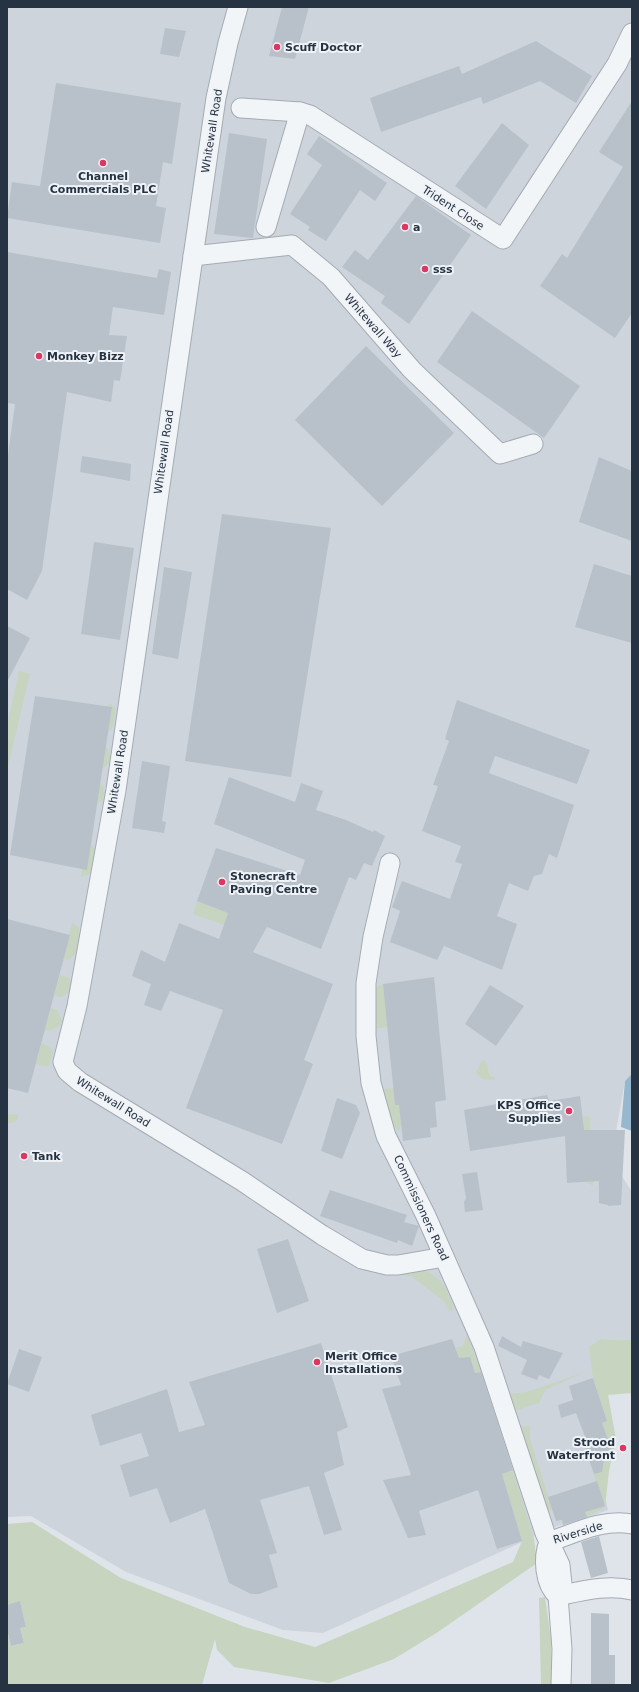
<svg xmlns="http://www.w3.org/2000/svg" width="639" height="1692" viewBox="0 0 639 1692" font-family="'DejaVu Sans',sans-serif">
<style>
.built{fill:#cdd4dc}
.green{fill:#c7d4bf}
.water{fill:#96b7cd}
.building{fill:#b8c1ca}
.lines{fill:none;stroke-linecap:round;stroke-linejoin:round}
.minor-casing{stroke:#a4abb4;stroke-width:21}
.minor{stroke:#f2f5f8;stroke-width:19}
.poi-dot{fill:#db3762;stroke:#eff3f7;stroke-width:1.5}
.labels{text-anchor:middle;dominant-baseline:central;stroke-width:4;stroke-linejoin:round;paint-order:stroke}
.poi-label{font-size:11px;font-weight:bold;fill:#263342;stroke:#eff3f7;text-anchor:start}
.street-label{font-size:11px;fill:#263342;stroke:#eff3f7}
</style>
<rect width="100%" height="100%" fill="#dfe4ea"/>
<!-- built -->
<polygon class="built" points="7,7 632,7 632,1075 625,1081 611,1159 632,1192 632,1340 601,1339 593,1378 607,1421 604,1492 608,1510 578,1521 557,1526 323,1633 283,1630 126,1572 31,1516 7,1517"/>
<!-- green -->
<g class="green">
<polygon points="19,671 30,674 7,770 7,726"/>
<polygon points="110,703 116,709 113,727 108,732 112,707 108,706"/>
<path d="M 106,746 C 112,755 112,763 102,769 Z"/>
<path d="M 100,784 C 107,788 105,797 101,802 L 97,803 Z"/>
<polygon points="90,844 96,850 92,873 81,877 82,869"/>
<polygon points="197,901 228,913 224,925 193,914"/>
<polygon points="72,923 78,927 81,938 78,952 68,960 64,958"/>
<polygon points="60,975 69,978 71,983 70,992 61,997 54,996"/>
<polygon points="383,984 387,1027 373,1029 372,1014 376,987"/>
<polygon points="51,1008 57,1010 62,1020 60,1026 48,1031 45,1030"/>
<polygon points="42,1043 50,1047 53,1052 49,1066 43,1066 36,1064"/>
<polygon points="483,1060 486,1062 490,1076 494,1077 495,1080 482,1079 476,1072"/>
<polygon points="394,1088 395,1105 399,1105 401,1124 399,1132 394,1126 380,1090"/>
<polygon points="7,1114 19,1115 16,1122 7,1123"/>
<polygon points="589,1116 592,1141 594,1141 593,1186 587,1182 583,1117"/>
<path d="M 420,1269 C 443,1276 447,1289 454,1310 L 448,1310 L 445,1302 L 411,1276 L 395,1275 L 393,1272 Z"/>
<polygon points="467,1335 482,1372 475,1373 470,1357 459,1358 456,1348 463,1346"/>
<polygon points="601,1339 632,1340 632,1393 608,1395 616,1439 609,1471 605,1507 587,1517 585,1512 604,1506 594,1474 601,1472 602,1423 607,1421 593,1378 589,1347"/>
<polygon points="585,1372 545,1390 539,1403 525,1407 519,1410 513,1408 510,1394 527,1392"/>
<polygon points="525,1426 530,1426 530,1439 552,1509 548,1511 521,1428"/>
<polygon points="513,1470 534,1539 537,1563 438,1632 394,1659 329,1683 234,1667 217,1650 215,1639 202,1685 7,1685 7,1630 11,1646 24,1643 20,1628 26,1627 20,1602 7,1605 7,1524 32,1522 121,1578 245,1627 315,1647 513,1562 522,1541 502,1474"/>
<polygon points="545,1597 551,1639 552,1685 541,1685 539,1598"/>
</g>
<!-- water -->
<polygon class="water" points="632,1074 632,1131 621,1127 625,1081"/>
<!-- building -->
<g class="building">
<polygon points="282,7 309,7 295,59 269,56"/>
<polygon points="165,28 186,31 179,57 160,54"/>
<polygon points="536,41 592,76 576,103 540,81 483,104 481,97 381,132 370,98 459,66 462,74"/>
<polygon points="56,83 181,103 172,164 163,162 156,206 166,208 160,243 7,218 12,182 40,186"/>
<polygon points="632,101 632,313 615,338 540,286 562,254 567,258 623,167 599,152"/>
<polygon points="502,123 529,145 486,209 455,186"/>
<polygon points="229,133 267,139 253,238 214,234"/>
<polygon points="319,136 387,183 375,201 360,190 326,241 308,230 310,227 290,214 322,165 307,154"/>
<polygon points="416,196 471,235 409,324 381,303 385,296 342,267 355,250 368,260"/>
<polygon points="7,252 157,278 159,269 171,272 164,315 113,307 109,335 127,336 120,381 114,380 111,402 67,392 42,571 27,600 7,589 7,462 15,404 7,403"/>
<polygon points="472,311 580,386 544,438 437,362"/>
<polygon points="366,346 454,433 382,506 295,420"/>
<polygon points="82,456 131,464 130,481 80,472"/>
<polygon points="599,457 632,471 632,541 579,522"/>
<polygon points="222,514 331,528 291,777 185,761"/>
<polygon points="94,542 134,548 120,640 81,634"/>
<polygon points="594,564 632,576 632,643 575,627"/>
<polygon points="164,567 192,572 178,659 152,654"/>
<polygon points="7,626 30,638 7,682"/>
<polygon points="35,696 112,707 87,870 10,855"/>
<polygon points="457,700 590,750 577,784 495,756 489,773 574,805 557,858 549,854 542,874 534,876 528,891 509,883 497,916 517,924 502,970 444,946 437,960 390,942 400,911 392,907 402,881 450,899 462,864 455,862 461,846 422,831 438,786 433,785 449,741 445,739"/>
<polygon points="142,761 170,766 162,821 166,822 164,833 132,828"/>
<polygon points="229,777 295,802 301,783 323,791 316,810 346,820 373,832 374,830 385,836 372,866 364,863 356,880 349,877 321,949 267,927 253,952 333,984 304,1060 313,1064 282,1144 186,1108 223,1010 170,991 161,1011 144,1005 151,984 132,976 141,950 165,962 179,923 219,939 228,913 197,901 216,848 300,875 305,860 214,824"/>
<polygon points="7,919 70,935 28,1093 7,1088"/>
<polygon points="434,977 446,1100 435,1102 437,1127 430,1128 431,1137 403,1141 399,1105 395,1105 383,984"/>
<polygon points="490,985 524,1006 496,1046 465,1024"/>
<polygon points="547,1095 549,1101 580,1096 584,1130 625,1130 621,1205 608,1206 608,1205 599,1203 599,1181 567,1183 565,1136 470,1151 464,1110"/>
<polygon points="337,1098 356,1105 360,1113 342,1159 321,1151"/>
<polygon points="477,1172 483,1210 465,1212 464,1202 466,1198 462,1174"/>
<polygon points="330,1190 407,1215 404,1222 419,1226 412,1246 398,1240 397,1243 320,1216"/>
<polygon points="288,1239 309,1301 277,1313 257,1249"/>
<polygon points="502,1336 521,1347 523,1341 563,1353 549,1379 539,1375 537,1380 521,1374 527,1360 498,1346"/>
<polygon points="452,1339 459,1358 470,1357 475,1373 481,1372 513,1470 502,1474 522,1541 497,1549 478,1490 419,1511 426,1535 408,1538 383,1480 411,1475 382,1389 401,1385 391,1356"/>
<polygon points="321,1343 348,1427 337,1432 344,1465 324,1473 342,1530 324,1535 309,1486 260,1500 277,1553 269,1555 278,1587 259,1594 251,1594 229,1583 205,1509 170,1523 157,1488 130,1497 120,1465 149,1456 141,1433 100,1446 91,1415 167,1389 179,1432 205,1425 189,1382"/>
<polygon points="19,1349 42,1357 29,1392 7,1384"/>
<polygon points="593,1378 607,1421 602,1423 611,1449 605,1452 602,1472 594,1474 585,1448 589,1447 576,1413 561,1418 558,1405 573,1400 569,1386"/>
<polygon points="597,1481 605,1506 585,1512 587,1517 563,1525 562,1520 556,1521 548,1497"/>
<polygon points="599,1536 608,1573 591,1578 581,1542"/>
<polygon points="20,1601 26,1627 20,1628 24,1643 11,1646 7,1630 7,1605"/>
<polygon points="591,1613 609,1614 609,1655 615,1655 615,1685 591,1685"/>
</g>
<g class="lines">
<!-- minor casing -->
<g class="minor-casing">
<g id="minor">
<polyline points="238,7 228,43 216,98 116,790 77,1006 63,1062 67,1071 80,1082 242,1181 322,1235 362,1259 387,1265 398,1265 444,1257"/>
<polyline points="241,108 300,112"/>
<polyline points="266,227 300,112 310,115 503,239 617,64 632,33"/>
<polyline points="193,256 292,245 331,277 412,370 500,454 533,444"/>
<polyline points="390,863 373,937 366,983 366,1036 371,1083 386,1136 426,1216 484,1347 545,1533 560,1565 562,1584 561,1591 558,1596 562,1649 561,1685"/>
<path d="M 549,1542 C 575,1533 604,1518 632,1524"/>
<path d="M 549,1542 C 543,1557 544,1584 558,1596"/>
<path d="M 558,1596 C 582,1591 608,1584 632,1590"/>
</g>
</g>
<!-- minor -->
<use href="#minor" class="minor"/>
</g>
<!-- markers -->
<g class="poi-dot">
<circle cx="277" cy="47" r="4"/>
<circle cx="103" cy="163" r="4"/>
<circle cx="405" cy="227" r="4"/>
<circle cx="425" cy="269" r="4"/>
<circle cx="39" cy="356" r="4"/>
<circle cx="222" cy="882" r="4"/>
<circle cx="569" cy="1111" r="4"/>
<circle cx="24" cy="1156" r="4"/>
<circle cx="317" cy="1362" r="4"/>
<circle cx="623" cy="1448" r="4"/>
</g>
<g class="labels">
<!-- poi labels -->
<g class="poi-label">
<text x="285" y="47">Scuff Doctor</text>
<text x="103" y="176" text-anchor="middle">Channel<tspan x="103" dy="13">Commercials PLC</tspan></text>
<text x="413" y="227">a</text>
<text x="433" y="269">sss</text>
<text x="47" y="356">Monkey Bizz</text>
<text x="230" y="876">Stonecraft<tspan x="230" dy="13">Paving Centre</tspan></text>
<text x="561" y="1105" text-anchor="end">KPS Office<tspan x="561" dy="13">Supplies</tspan></text>
<text x="32" y="1156">Tank</text>
<text x="325" y="1356">Merit Office<tspan x="325" dy="13">Installations</tspan></text>
<text x="615" y="1442" text-anchor="end">Strood<tspan x="615" dy="13">Waterfront</tspan></text>
</g>
<!-- street labels -->
<g class="street-label">
<text transform="translate(212 131) rotate(-81)">Whitewall Road</text>
<text transform="translate(453 208) rotate(33)">Trident Close</text>
<text transform="translate(373 326) rotate(49)">Whitewall Way</text>
<text transform="translate(164 452) rotate(-82)">Whitewall Road</text>
<text transform="translate(118 772) rotate(-81)">Whitewall Road</text>
<text transform="translate(113 1102) rotate(32)">Whitewall Road</text>
<text transform="translate(421 1208) rotate(65)">Commissioners Road</text>
<text transform="translate(578 1533) rotate(-17)">Riverside</text>
</g>
</g>
<!-- border -->
<rect width="639" height="1692" fill="none" stroke="#263342" stroke-width="16"/>
</svg>
